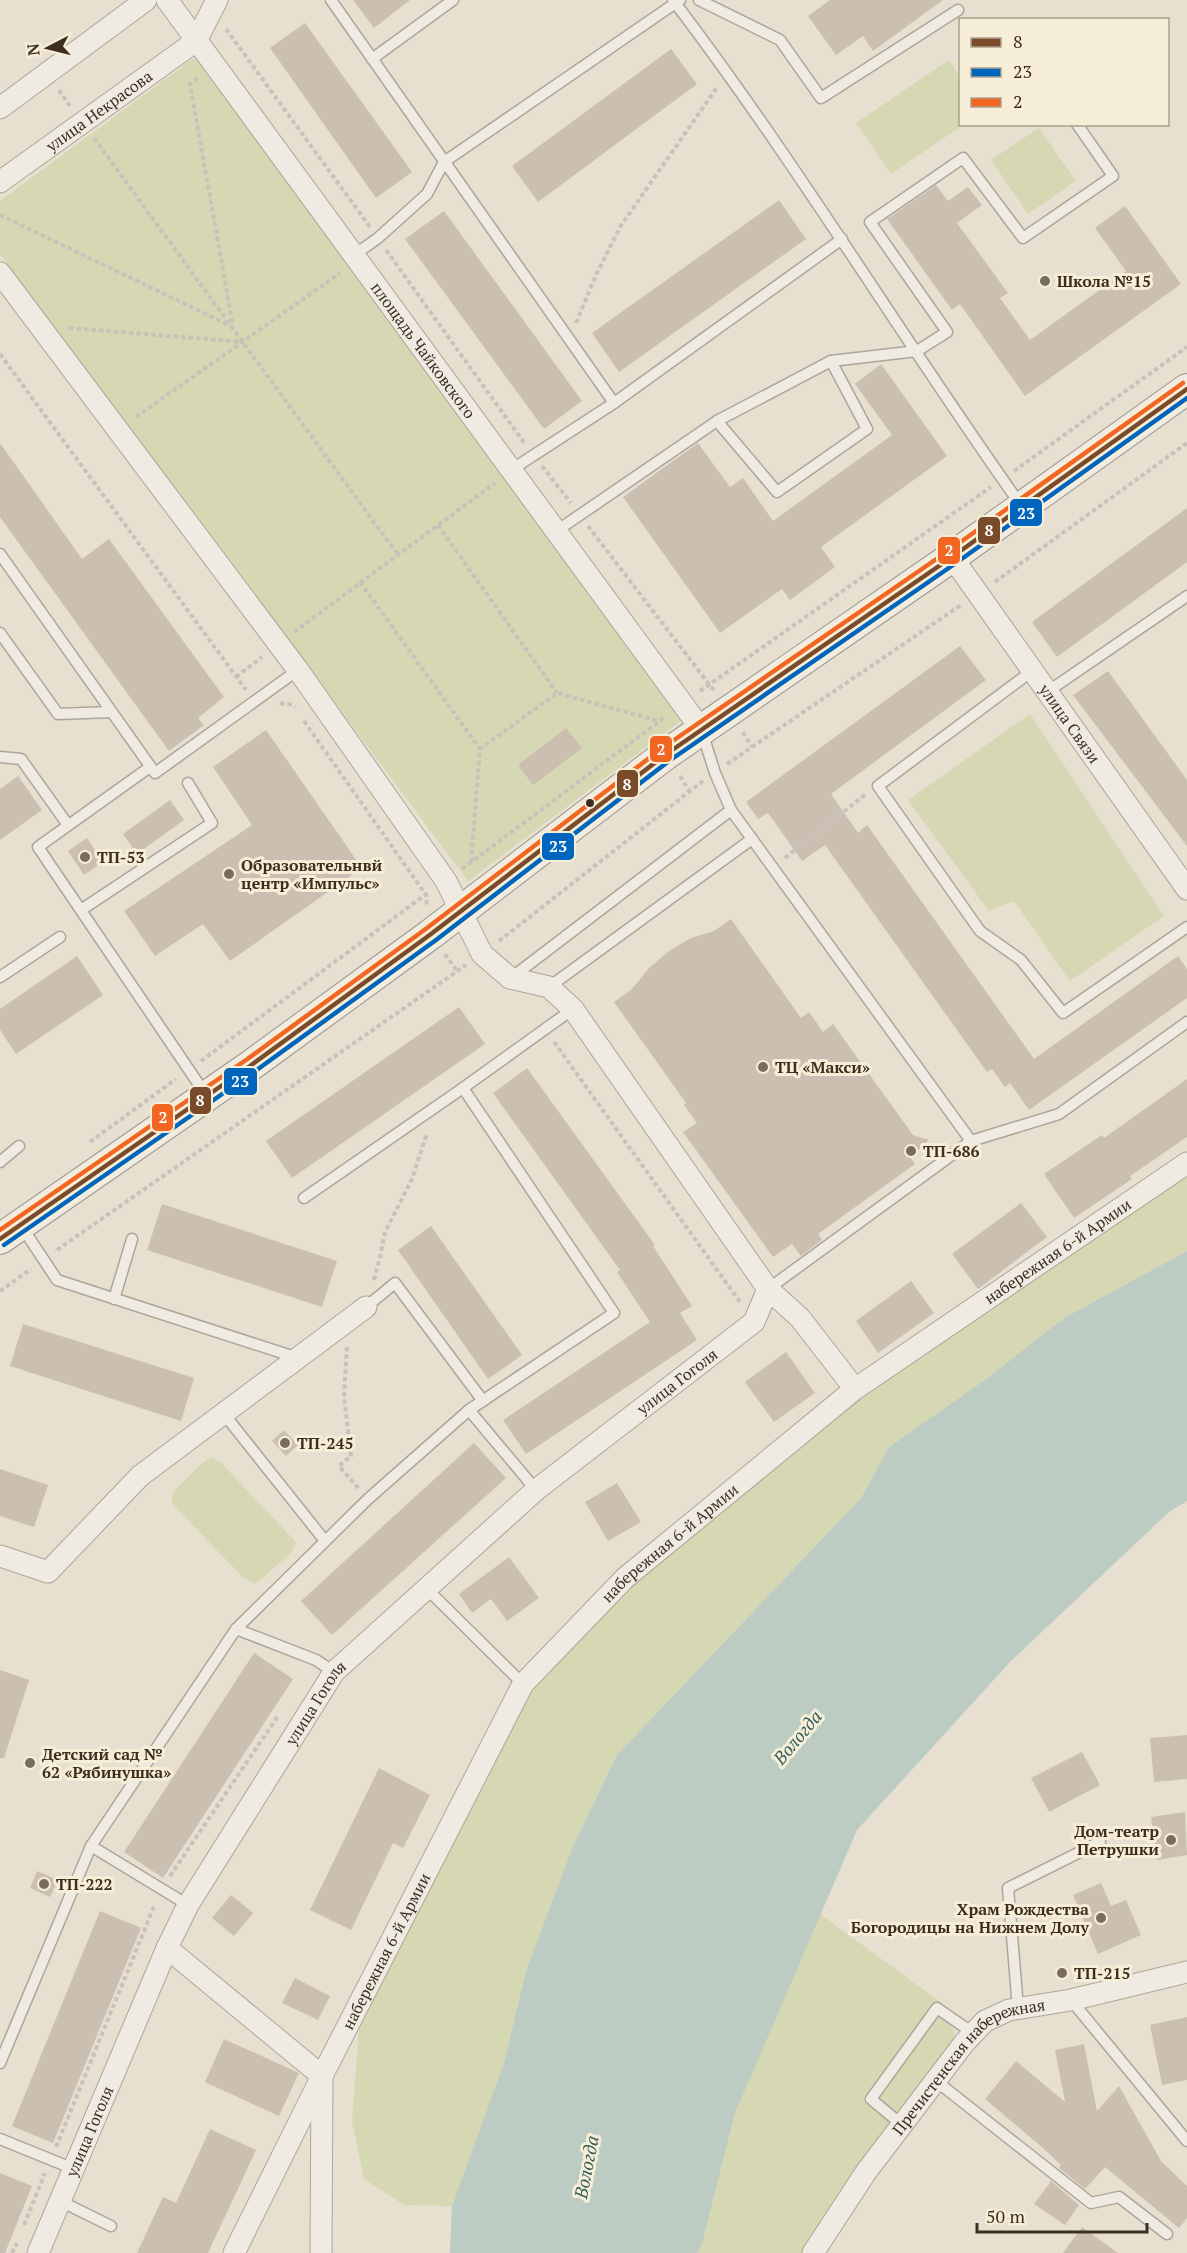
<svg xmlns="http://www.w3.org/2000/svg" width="1187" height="2253" viewBox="0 0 1187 2253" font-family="'PT Serif',serif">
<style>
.green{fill:#d6d7b3}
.water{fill:#bcccc2}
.building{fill:#cbbfb2}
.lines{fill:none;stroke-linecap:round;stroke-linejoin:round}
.lane-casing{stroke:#ada599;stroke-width:13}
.street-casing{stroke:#ada599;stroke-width:23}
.secondary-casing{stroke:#9c958a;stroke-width:32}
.path{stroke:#c8c2b9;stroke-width:4;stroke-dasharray:4.5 3;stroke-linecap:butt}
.lane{stroke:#efebe3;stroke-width:10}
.street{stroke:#efebe3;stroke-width:21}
.secondary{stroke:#efebe3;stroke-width:30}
.bus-1-casing{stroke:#f7eed8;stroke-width:9}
.bus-2-casing{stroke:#f7eed8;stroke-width:9}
.bus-3-casing{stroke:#f7eed8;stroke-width:9}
.bus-1{stroke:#7a4b2a;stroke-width:4.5}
.bus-2{stroke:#0065bd;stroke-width:4.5}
.bus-3{stroke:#f26522;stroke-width:4.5}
.poi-dot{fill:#786c5e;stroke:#f7eed8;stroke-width:2}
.bus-dot{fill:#3d2e20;stroke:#f7eed8;stroke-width:2}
.labels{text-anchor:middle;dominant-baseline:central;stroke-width:6;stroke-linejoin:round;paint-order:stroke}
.street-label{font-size:16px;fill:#3d2e20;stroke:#f7eed8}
.poi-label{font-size:16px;font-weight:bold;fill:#3d2e20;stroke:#f7eed8;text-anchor:start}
.water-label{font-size:18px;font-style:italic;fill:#2f5d5a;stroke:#f7eed8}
.line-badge{stroke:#f7eed8;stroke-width:2}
.badge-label{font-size:16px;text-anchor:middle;font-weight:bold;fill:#fff}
</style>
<rect width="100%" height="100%" fill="#e7e0d1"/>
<!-- green -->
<g class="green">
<polygon points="198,55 682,720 468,881 0,254 0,201"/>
<polygon points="949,60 960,77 960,124 963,125 891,174 856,123"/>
<polygon points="1039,128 1076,181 1028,214 991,160"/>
<polygon points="1030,714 1164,916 1070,981 1014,901 989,911 908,800"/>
<polygon points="1187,1175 1187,1251 1064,1318 986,1379 889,1447 861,1498 617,1755 573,1846 526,1971 504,2063 452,2206 404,2205 364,2179 352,2122 359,2028 532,1690 633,1585 859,1395"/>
<polygon points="211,1457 221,1463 296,1542 292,1552 258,1582 253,1583 244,1578 172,1504 172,1494 175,1490 202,1463"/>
<path d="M 820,1914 L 939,2001 C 949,2016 955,2030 956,2049 L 858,2168 L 801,2253 L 697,2253 L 702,2244 L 735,2113 Z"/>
</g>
<!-- water -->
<polygon class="water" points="1187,1251 1187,1501 1169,1512 1010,1662 857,1830 735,2113 702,2244 697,2253 450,2253 452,2206 504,2063 526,1971 573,1846 617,1755 861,1498 889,1447 986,1379 1064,1318"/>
<!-- building -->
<g class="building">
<polygon points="353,0 410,0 374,28"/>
<polygon points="830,0 943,0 873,51 863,36 836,55 808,16"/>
<polygon points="305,23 412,172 376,198 270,48"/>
<polygon points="671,49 697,84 538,202 512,166"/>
<polygon points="936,185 948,201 968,187 982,205 957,223 1008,293 1000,298 1030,340 1126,271 1095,228 1125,206 1181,284 1025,396 960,304 952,310 887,219"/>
<polygon points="779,200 806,239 619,372 592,333"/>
<polygon points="444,211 582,401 544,429 405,239"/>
<polygon points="881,364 947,456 821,547 835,567 790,600 782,589 720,633 623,497 698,443 730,487 743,478 773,521 892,435 855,384"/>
<polygon points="0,443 82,559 109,539 224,697 198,718 204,725 169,751 0,517"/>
<polygon points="1187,508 1187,562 1057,657 1032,622"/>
<polygon points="960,646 986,680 831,794 858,833 867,825 1034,1059 1178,956 1187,969 1187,998 1029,1110 1010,1083 1005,1087 992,1069 987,1072 825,845 802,861 768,813 758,819 746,802"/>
<polygon points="1108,671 1187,780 1187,846 1073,695"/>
<polygon points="566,728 582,748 533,785 518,765"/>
<polygon points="266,730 362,868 230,961 203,924 155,956 124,911 252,825 213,767"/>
<polygon points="18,776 42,810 0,840 0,789"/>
<polygon points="170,800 184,820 137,854 123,834"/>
<polygon points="87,838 103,862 84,875 68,851"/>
<polygon points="731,919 801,1018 809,1012 823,1032 833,1024 913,1135 929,1140 910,1157 915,1164 818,1234 822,1240 801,1256 792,1244 773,1257 683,1132 697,1123 684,1105 686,1103 614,1002 632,989 649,968 669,951 691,938 714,931"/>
<polygon points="77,956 103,995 16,1054 0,1030 0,1009"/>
<polygon points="459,1007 485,1044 292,1178 266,1141"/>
<polygon points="527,1068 655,1245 653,1246 692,1306 680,1313 697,1340 526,1454 503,1420 650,1322 617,1272 620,1270 493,1093"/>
<polygon points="1187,1079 1187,1137 1130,1176 1132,1179 1074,1218 1044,1174 1102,1135 1104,1138"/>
<polygon points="1021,1203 1047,1237 978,1289 952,1254"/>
<polygon points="162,1204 337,1261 322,1307 147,1250"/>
<polygon points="431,1226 522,1355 488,1379 398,1250"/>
<polygon points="911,1281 934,1313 878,1353 856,1321"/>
<polygon points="23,1324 194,1378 181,1421 10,1366"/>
<polygon points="786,1352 815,1393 774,1422 745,1382"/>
<polygon points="284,1430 298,1445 286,1456 272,1441"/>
<polygon points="474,1443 506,1478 332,1635 301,1601"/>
<polygon points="0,1469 48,1485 34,1527 0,1516"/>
<polygon points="617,1483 641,1522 608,1541 585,1502"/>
<polygon points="509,1557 539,1598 507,1621 491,1599 472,1613 459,1594"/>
<polygon points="254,1653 293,1679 163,1878 124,1852"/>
<polygon points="0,1670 29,1680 4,1758 0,1758"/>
<polygon points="1187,1735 1187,1779 1154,1782 1150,1738"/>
<polygon points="1082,1752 1100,1785 1049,1812 1031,1778"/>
<polygon points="379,1768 430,1795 403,1848 393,1843 351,1930 310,1910"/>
<polygon points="1185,1812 1187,1855 1157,1860 1151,1817"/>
<polygon points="37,1871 58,1880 50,1897 30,1888"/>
<polygon points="1101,1883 1111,1906 1126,1900 1141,1935 1098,1954 1073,1895"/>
<polygon points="231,1895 253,1913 234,1936 212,1918"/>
<polygon points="100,1911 141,1928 53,2143 12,2126"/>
<polygon points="295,1978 330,1996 318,2020 282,2003"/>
<polygon points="1187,2017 1187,2080 1162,2085 1150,2025"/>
<polygon points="224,2039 299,2073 279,2116 205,2082"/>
<polygon points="1084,2044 1097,2111 1119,2086 1161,2161 1187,2186 1187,2218 1179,2228 1105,2167 1085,2189 1059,2168 1061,2165 1043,2148 985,2099 1016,2061 1065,2102 1055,2050"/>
<polygon points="210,2129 256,2150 208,2253 137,2253 163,2197 176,2203"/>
<polygon points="0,2173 32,2186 5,2253 0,2253"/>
<polygon points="1051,2181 1079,2205 1065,2225 1034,2204"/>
<polygon points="1082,2227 1118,2253 1063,2253"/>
</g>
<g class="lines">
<!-- lane casing -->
<g class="lane-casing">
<g id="lane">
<polyline points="331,0 614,403"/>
<path d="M 673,0 C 797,163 902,338 1020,504"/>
<polyline points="699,0 780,40 821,98 958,10"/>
<polyline points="372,59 453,0"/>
<polyline points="354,255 378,238 427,194 444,162 680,0"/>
<polyline points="717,421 831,361"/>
<polyline points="511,470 614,403 842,239"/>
<polyline points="555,532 717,421 777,492 867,429 831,361 917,351 947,332 870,222 963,158 1023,238 1113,176 1077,124"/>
<polyline points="0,554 155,773 298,670"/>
<polyline points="0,633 58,714 111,712"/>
<polyline points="1032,671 878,786 980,931 1021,960 1063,1013 1187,927"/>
<polyline points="1047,692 1187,596"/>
<polyline points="702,732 715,773 731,810 971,1141 768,1289"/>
<polyline points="0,757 21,759 68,825"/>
<polyline points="150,767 38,847 206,1095"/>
<polyline points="81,910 212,823 188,783"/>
<polyline points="0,977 60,937"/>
<polyline points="511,978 731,810"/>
<polyline points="549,987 752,839"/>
<polyline points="971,1141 1059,1114 1187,1022"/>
<polyline points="0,1162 19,1146"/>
<polyline points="304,1198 463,1088"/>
<polyline points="22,1227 57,1280 298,1358"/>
<polyline points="114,1299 132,1239"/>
<polyline points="366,1307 395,1283 483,1401"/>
<polyline points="469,1410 536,1490"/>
<polyline points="224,1414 325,1541"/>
<polyline points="427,1589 523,1684"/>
<polyline points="236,1629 316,1660 334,1672"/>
<polyline points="91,1846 188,1905"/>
<polyline points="1071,2000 1187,2141"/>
<polyline points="1018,2008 1008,1888 1100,1842"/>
<polyline points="0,2063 91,1846 236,1629 368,1499 469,1410 614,1313 463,1088 573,1009"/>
<polyline points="936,2081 1091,2203 1119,2197 1167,2234"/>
<polyline points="902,2125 871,2099 937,2008 973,2033"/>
<polyline points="0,2139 74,2169"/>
<polyline points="60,2201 111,2226"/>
</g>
</g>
<!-- street casing -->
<g class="street-casing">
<g id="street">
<path id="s1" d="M 167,0 L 701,729"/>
<polyline points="0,108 146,0"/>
<path id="s2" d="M 0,182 L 196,41 L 217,0"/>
<polyline points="0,273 298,670 446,881 482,954 510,978 549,987 573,1009 768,1289 800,1318 855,1389"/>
<path id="s3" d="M 952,557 L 1187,889"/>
<polyline points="0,1556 48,1572 140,1476 366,1307"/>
<polyline points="167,1948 322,2076 321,2253"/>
<path id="s4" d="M 38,2253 L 167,1948 L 188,1905 L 334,1672 L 536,1490 L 754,1322 L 768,1289"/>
<path id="s5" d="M 234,2253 L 322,2076 L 523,1684 L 625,1578 L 855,1389 L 1187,1163"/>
<path id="s6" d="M 813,2253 L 866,2172 L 965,2042 L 985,2021 L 1009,2010 L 1071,2000 L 1187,1972"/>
</g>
</g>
<!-- secondary casing -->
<g class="secondary-casing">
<polyline id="secondary" points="0,1239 250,1066 431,934 665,755 952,557 1187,389"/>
</g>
<!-- path -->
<g class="path">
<polyline points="226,29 370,227"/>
<polyline points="198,78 190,84 233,326"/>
<polyline points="59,90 70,106"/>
<polyline points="94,138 398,555"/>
<polyline points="0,215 233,327"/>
<polyline points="386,250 525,444"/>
<polyline points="576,323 596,275 620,227 718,86"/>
<polyline points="69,328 244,342"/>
<polyline points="0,354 246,690"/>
<polyline points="136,417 340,273"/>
<polyline points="542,466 571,503"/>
<polyline points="1014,471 1187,347"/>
<polyline points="438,525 557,693"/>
<polyline points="588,526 715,692"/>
<polyline points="360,582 480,749"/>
<polyline points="995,582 1187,443"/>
<polyline points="294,632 495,483"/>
<polyline points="236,677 262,657"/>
<polyline points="700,691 991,487"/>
<polyline points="280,703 293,705 295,707"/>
<polyline points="304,721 426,895 427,906"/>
<polyline points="743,732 752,747"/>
<polyline points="727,764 961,605"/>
<polyline points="680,776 689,791"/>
<polyline points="785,858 866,794"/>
<polyline points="471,862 480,749 557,693 659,721"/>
<polyline points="462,869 665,717"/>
<polyline points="499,941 703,781"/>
<polyline points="445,954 457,971"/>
<polyline points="554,1042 740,1302"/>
<polyline points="201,1061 429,892"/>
<polyline points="90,1142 176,1079"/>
<polyline points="57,1250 466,965"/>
<polyline points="374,1280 380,1257 385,1232 412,1179 427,1133"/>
<polyline points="0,1291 31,1269"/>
<polyline points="347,1347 344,1396 351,1456 339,1466 359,1489"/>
<polyline points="170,1876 278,1716"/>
<polyline points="56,2147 155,1904"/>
<polyline points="24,2225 45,2173"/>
<polyline points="12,2253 17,2243"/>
</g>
<!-- lane -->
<use href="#lane" class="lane"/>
<!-- street -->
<use href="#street" class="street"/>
<!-- secondary -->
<use href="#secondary" class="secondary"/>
<!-- bus-1 casing -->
<g class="bus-1-casing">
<polyline id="bus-1" points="0,1239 250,1066 431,934 665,755 952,557 1187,389"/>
</g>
<!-- bus-2 casing -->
<g class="bus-2-casing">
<polyline id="bus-2" points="4,1245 254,1072 436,940 669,761 956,563 1187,398"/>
</g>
<!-- bus-3 casing -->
<g class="bus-3-casing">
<polyline id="bus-3" points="0,1230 246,1060 427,928 661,749 948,551 1183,383"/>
</g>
<!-- bus-1 -->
<use href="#bus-1" class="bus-1"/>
<!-- bus-2 -->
<use href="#bus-2" class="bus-2"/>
<!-- bus-3 -->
<use href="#bus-3" class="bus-3"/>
</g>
<!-- markers -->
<g class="poi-dot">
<circle cx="1045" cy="281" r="6"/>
<circle cx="85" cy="857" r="6"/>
<circle cx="229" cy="874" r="6"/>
<circle cx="763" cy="1067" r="6"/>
<circle cx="911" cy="1151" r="6"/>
<circle cx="285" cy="1443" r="6"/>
<circle cx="30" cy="1763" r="6"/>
<circle cx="1171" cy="1840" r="6"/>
<circle cx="44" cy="1884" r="6"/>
<circle cx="1101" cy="1918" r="6"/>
<circle cx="1062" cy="1973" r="6"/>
</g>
<circle class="bus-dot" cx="590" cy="803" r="5"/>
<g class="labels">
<!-- street labels -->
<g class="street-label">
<text stroke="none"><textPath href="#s2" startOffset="122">улица Некрасова</textPath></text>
<text stroke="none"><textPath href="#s1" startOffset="434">площадь Чайковского</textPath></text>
<text stroke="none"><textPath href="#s3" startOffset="204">улица Связи</textPath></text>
<text stroke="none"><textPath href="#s5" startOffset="1328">набережная 6-й Армии</textPath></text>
<text stroke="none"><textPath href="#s4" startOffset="1104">улица Гоголя</textPath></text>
<text stroke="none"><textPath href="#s5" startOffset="842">набережная 6-й Армии</textPath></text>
<text stroke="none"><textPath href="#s4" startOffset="618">улица Гоголя</textPath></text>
<text stroke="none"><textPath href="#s5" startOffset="338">набережная 6-й Армии</textPath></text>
<text stroke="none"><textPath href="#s6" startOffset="249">Пречистенская набережная</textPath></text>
<text stroke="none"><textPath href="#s4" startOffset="132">улица Гоголя</textPath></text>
</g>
<!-- poi labels -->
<g class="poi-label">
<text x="1057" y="281">Школа №15</text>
<text x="97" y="857">ТП-53</text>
<text x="241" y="865">Образовательнвй<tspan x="241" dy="18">центр «Импульс»</tspan></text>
<text x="775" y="1067">ТЦ «Макси»</text>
<text x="923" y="1151">ТП-686</text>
<text x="297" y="1443">ТП-245</text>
<text x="42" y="1754">Детский сад №<tspan x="42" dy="18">62 «Рябинушка»</tspan></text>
<text x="1159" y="1831" text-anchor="end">Дом-театр<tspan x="1159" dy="18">Петрушки</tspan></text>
<text x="56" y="1884">ТП-222</text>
<text x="1089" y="1909" text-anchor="end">Храм Рождества<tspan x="1089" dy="18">Богородицы на Нижнем Долу</tspan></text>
<text x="1074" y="1973">ТП-215</text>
</g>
<!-- water labels -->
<g class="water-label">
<text transform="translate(797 1737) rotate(-50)">Вологда</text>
<text transform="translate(586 2167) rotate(-79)">Вологда</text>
</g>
</g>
<g class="line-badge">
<rect x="1009" y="498" width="34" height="29" rx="6" fill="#0065bd"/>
<rect x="977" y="516" width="24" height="29" rx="6" fill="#7a4b2a"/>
<rect x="937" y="536" width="24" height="29" rx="6" fill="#f26522"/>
<rect x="649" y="735" width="24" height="28" rx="6" fill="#f26522"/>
<rect x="616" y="769" width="23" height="29" rx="6" fill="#7a4b2a"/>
<rect x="541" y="832" width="34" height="29" rx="6" fill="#0065bd"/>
<rect x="223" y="1067" width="35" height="29" rx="6" fill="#0065bd"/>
<rect x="189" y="1086" width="23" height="29" rx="6" fill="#7a4b2a"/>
<rect x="151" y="1103" width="23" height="29" rx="6" fill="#f26522"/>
</g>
<g class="badge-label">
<text x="1026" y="519">23</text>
<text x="989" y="536">8</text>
<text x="949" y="556">2</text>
<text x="661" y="755">2</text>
<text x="627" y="790">8</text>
<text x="558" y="852">23</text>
<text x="240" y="1087">23</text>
<text x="200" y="1106">8</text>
<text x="163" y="1123">2</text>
</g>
<!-- legend -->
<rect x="959" y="18" width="210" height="108" fill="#f7eed8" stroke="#ada18e" stroke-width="1.5"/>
<rect x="971" y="38" width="30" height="9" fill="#7a4b2a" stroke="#ada18e" stroke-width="1.5"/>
<text x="1013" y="48" font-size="18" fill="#3d2e20">8</text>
<rect x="971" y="68" width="30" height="9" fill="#0065bd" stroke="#ada18e" stroke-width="1.5"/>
<text x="1013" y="78" font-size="18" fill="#3d2e20">23</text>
<rect x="971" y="98" width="30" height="9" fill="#f26522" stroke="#ada18e" stroke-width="1.5"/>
<text x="1013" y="108" font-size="18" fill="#3d2e20">2</text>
<!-- north arrow -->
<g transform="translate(48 48) rotate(263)" stroke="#f7eed8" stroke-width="4.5" paint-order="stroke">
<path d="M0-4.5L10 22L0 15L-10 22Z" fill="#3d2e20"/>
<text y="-9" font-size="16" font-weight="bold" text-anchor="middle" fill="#3d2e20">N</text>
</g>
<!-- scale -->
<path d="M977 2223v9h170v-9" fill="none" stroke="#3d2e20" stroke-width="3"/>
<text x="986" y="2223" font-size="18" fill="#3d2e20" stroke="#f7eed8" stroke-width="4.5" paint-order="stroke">50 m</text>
</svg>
